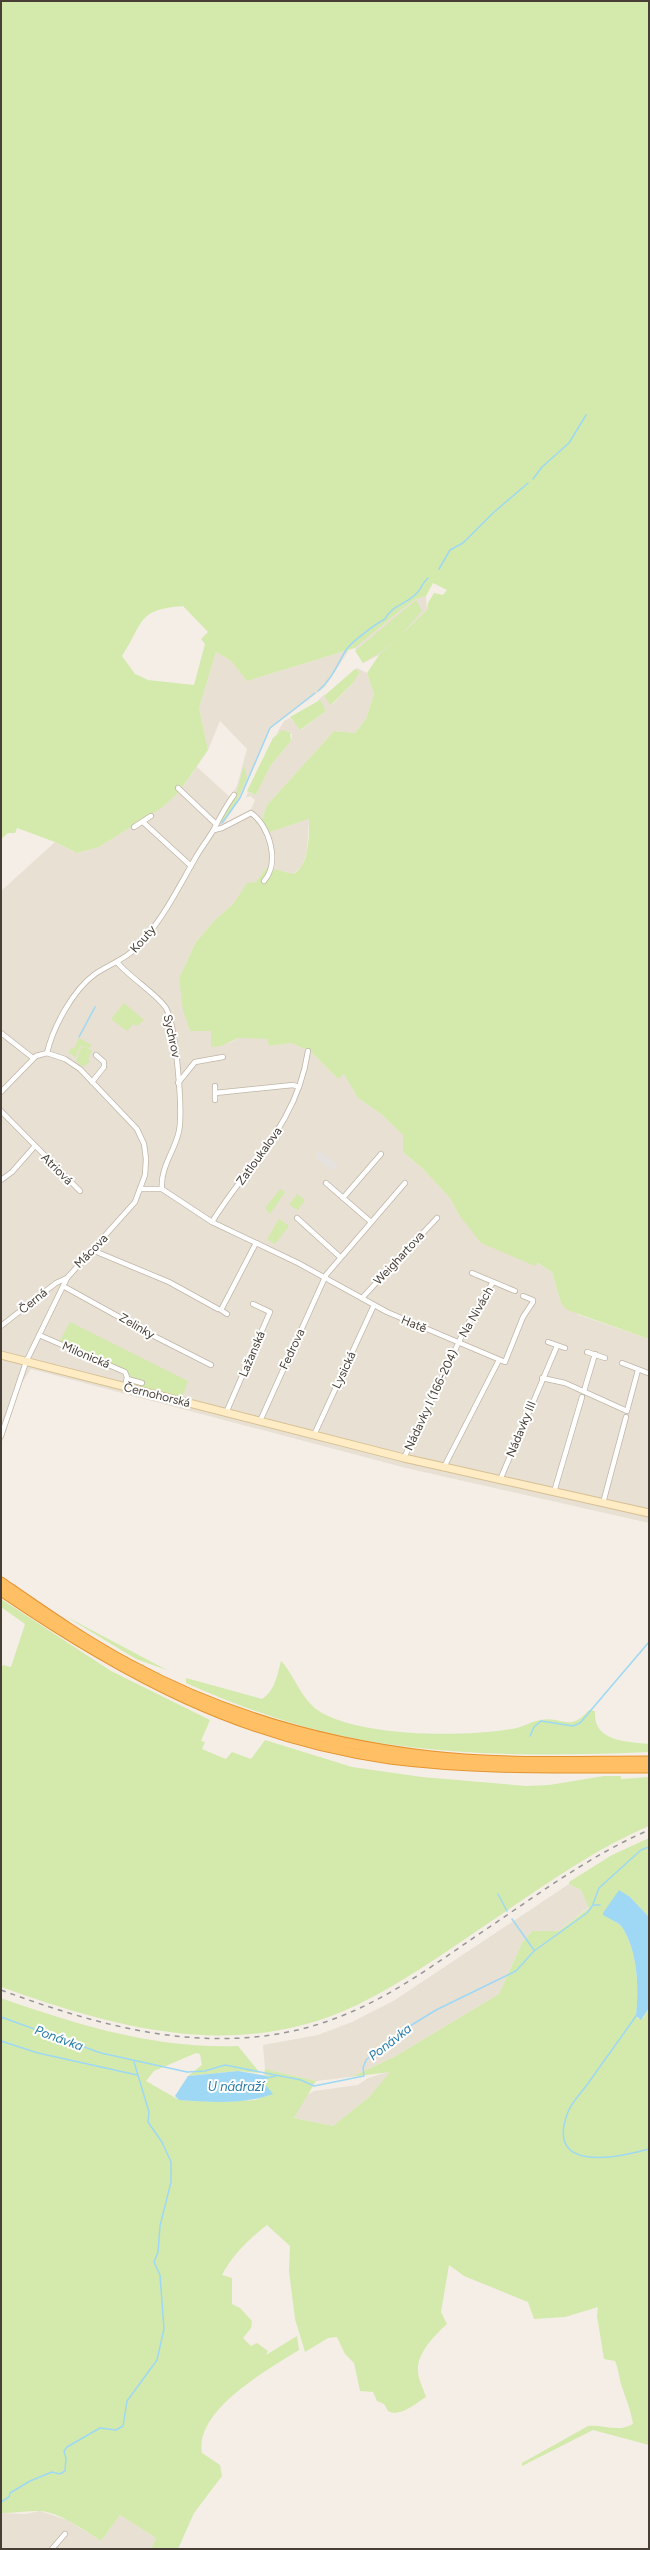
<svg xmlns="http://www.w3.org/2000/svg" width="650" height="2550" viewBox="0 0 650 2550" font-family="Figtree,sans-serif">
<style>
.residential{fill:#e8e0d3}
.green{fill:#d3eaac;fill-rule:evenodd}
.parking{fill:#e4e1de}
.water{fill:#9ed8f4}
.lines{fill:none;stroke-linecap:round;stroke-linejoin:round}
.stream{stroke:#9ed8f4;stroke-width:1.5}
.street-casing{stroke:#c0b5a8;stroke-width:6}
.secondary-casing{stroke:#d6bf93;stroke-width:9}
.highway-casing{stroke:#e5932e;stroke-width:11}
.street{stroke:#fff;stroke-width:4.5}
.secondary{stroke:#ffecc4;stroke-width:7}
.highway{stroke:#ffc065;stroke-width:9}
.rail{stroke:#969696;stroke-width:1.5;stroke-dasharray:5 5;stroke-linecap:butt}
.labels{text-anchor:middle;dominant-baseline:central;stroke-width:4;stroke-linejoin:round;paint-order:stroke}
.street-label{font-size:12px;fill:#473e35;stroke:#fff}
.water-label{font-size:13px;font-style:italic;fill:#267ba7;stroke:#fff}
</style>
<rect width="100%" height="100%" fill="#f4eee6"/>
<!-- residential -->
<g class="residential">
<polygon points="426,596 427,610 381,654 363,663 355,648 402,609 416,599"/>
<polygon points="349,650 325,687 270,729 241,797 224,823 251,809 255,800 250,796 246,798 248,792 256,795 271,765 291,741 292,735 289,731 277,733 262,758 284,721 290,718 301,730 326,711 319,700 317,701 325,694 324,696 332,705 353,683 360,672 355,669 357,668 367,673 374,694 366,719 355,733 334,731 267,805 262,820 270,832 309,819 307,851 302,866 293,874 267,867 256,882 247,884 233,904 215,920 196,942 179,978 190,1031 212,1031 211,1047 231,1042 238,1038 252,1037 268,1039 269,1046 292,1043 311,1052 338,1079 344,1073 358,1098 381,1114 403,1135 403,1152 422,1168 450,1198 459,1215 552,1272 561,1303 579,1315 649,1339 649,1523 406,1468 31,1369 22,1383 1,1445 1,891 55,842 77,853 99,847 163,807 179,792 201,761 197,767 230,797 237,786 247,749 220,721 208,750 199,708 216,652 230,660 247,681"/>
<polygon points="569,1884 581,1890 589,1907 559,1931 532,1931 522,1943 499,1994 394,2057 351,2077 316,2081 265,2069 263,2045 318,2035 352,2022 395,2000"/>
<polygon points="391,2071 369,2097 333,2126 294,2118 307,2095 314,2091 358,2085 368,2078"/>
<polygon points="40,2511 67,2520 101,2541 120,2515 156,2538 151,2549 1,2549 1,2513 25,2514"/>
</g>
<!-- green -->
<g class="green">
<path d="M 1,1 L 649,1 L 649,1339 L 567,1310 L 561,1303 L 552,1272 L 538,1263 L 535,1266 L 481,1243 L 459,1215 L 450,1198 L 422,1168 L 403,1152 L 403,1135 L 381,1114 L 358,1098 L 344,1074 L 338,1079 L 311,1052 L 292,1043 L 269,1046 L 267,1039 L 238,1038 L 221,1046 L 211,1047 L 211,1031 L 190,1031 L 183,1010 L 179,978 L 196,942 L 215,920 L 233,904 L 247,883 L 256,882 L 267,867 L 293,874 C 310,866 309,835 309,819 L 270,832 L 262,820 L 267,805 L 334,731 L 355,733 L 366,719 L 374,694 L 367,673 L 379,655 L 396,639 L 381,652 L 363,663 L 355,651 L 416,600 L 422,611 L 402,634 L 427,610 L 428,603 L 434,593 L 443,595 L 447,590 L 433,583 L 426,596 L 416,599 L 402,609 L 355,648 L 247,681 L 230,660 L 216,652 L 199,708 L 208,750 L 179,792 L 163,807 L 99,847 L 77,853 L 55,842 L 17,828 L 15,833 L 8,833 L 1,839 ZM 183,606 L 208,632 L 201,639 L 205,644 L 194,685 L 148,680 L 135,674 L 122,656 C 145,621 136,610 183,606 Z"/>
<polygon points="355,669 360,672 353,683 331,705 324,696"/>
<polygon points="320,700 326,711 300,730 290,717"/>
<polygon points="282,730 290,732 291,741 271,765 256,795 247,791 273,738"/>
<polygon points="244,765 247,778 236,802 222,823 220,822 237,791"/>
<polygon points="124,1003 144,1020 137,1026 133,1024 127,1031 111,1019"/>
<polygon points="79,1038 92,1045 89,1048 81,1045 75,1058 71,1053 68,1054 71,1048 74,1049"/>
<polygon points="82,1046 92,1050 88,1060 91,1061 83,1067 76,1061"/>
<polygon points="280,1189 285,1192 270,1214 265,1208"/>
<polygon points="297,1194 305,1200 298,1210 289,1205"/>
<polygon points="279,1219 289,1226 275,1244 267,1239"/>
<polygon points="70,1322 188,1381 182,1398 128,1383 130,1377 126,1370 60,1341"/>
<path d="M 1,1599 L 111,1671 L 210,1720 L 201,1741 L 205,1742 L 202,1749 L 223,1758 L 226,1759 L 232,1752 L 251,1759 L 265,1740 L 352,1767 L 422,1777 L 526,1786 L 549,1785 L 604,1776 L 621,1776 L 621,1779 L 649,1777 L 649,1826 C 592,1850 541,1888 490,1922 C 447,1951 404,1982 357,2005 C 237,2062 119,2029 1,1987 L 1,1669 L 3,1665 L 11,1667 L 25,1624 L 1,1607 Z"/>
<polygon points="65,1616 167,1670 136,1659"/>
<path d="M 281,1661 C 296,1677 301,1701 322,1713 C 366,1737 462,1737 511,1729 C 521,1728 530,1722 540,1720 C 563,1716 569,1733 589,1710 L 595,1711 C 593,1742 626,1741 649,1744 L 649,1752 C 542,1757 421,1757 317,1730 C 272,1718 228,1702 186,1683 L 186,1678 L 262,1699 C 275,1690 277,1676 281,1661 Z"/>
<path d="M 649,1838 L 649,1917 L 630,1897 L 604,1915 C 609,1919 618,1922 622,1927 C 638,1952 639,1988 636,2016 L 638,2019 L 643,2018 L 649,2008 L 649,2445 L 593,2430 L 522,2466 L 522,2463 L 588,2426 C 604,2424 617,2433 633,2424 C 631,2411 627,2402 623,2390 C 619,2380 619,2370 615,2361 L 604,2359 L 597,2316 L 598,2307 L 565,2317 L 534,2319 L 528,2302 L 464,2276 L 449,2265 L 441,2312 L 447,2324 C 436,2334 419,2351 418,2367 C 417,2378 423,2387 426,2397 C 416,2403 400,2418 388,2411 L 384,2404 L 377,2401 L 373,2392 L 360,2391 L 354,2363 L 345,2354 L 337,2337 L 328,2338 L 305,2352 L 295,2319 L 289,2271 L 290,2246 L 267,2225 C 249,2239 233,2254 222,2275 L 232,2278 L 232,2304 L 240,2308 L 252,2321 L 251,2328 L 243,2338 L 251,2346 L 257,2343 L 268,2351 L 266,2355 L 297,2336 L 299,2350 C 269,2369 194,2410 202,2453 L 220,2465 L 222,2476 L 194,2513 L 178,2549 L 151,2549 L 156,2538 L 120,2515 L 101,2541 C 85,2531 58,2511 39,2511 C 26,2511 14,2513 1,2513 L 1,1998 C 77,2025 156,2049 238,2046 L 260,2073 L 237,2071 L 188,2076 L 202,2065 L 200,2054 L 196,2053 L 154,2071 L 146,2081 L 179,2100 L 221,2102 L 255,2100 L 272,2094 L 264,2083 L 267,2080 L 267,2076 L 264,2074 L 265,2069 L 316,2081 L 294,2118 L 333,2126 L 369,2097 L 390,2072 L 351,2077 L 394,2057 L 499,1994 L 522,1943 L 532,1931 L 559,1931 L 589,1908 L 581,1890 L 569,1884 L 569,1882 L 612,1855 Z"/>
</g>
<!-- parking -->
<polygon class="parking" points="319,1151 338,1165 334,1171 315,1158"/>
<!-- water -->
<g class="water">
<path d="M 619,1890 L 630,1897 L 649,1917 L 649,2008 L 641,2020 L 636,2016 C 639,1988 638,1952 622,1927 C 618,1922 609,1919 603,1915 L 603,1913 Z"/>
<path d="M 238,2071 L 267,2076 L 268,2078 L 264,2083 L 273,2094 C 244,2105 209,2102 179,2100 L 175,2096 L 188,2076 Z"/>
</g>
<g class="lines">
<!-- stream -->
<g class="stream">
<polyline points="533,479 542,467 569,443 586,415"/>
<polyline points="439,569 450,550 463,543 493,513 528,483"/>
<path d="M 318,691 C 332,679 337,665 346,650 C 350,643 377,623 385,619 C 391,606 407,604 417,593 C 422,588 422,583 428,578"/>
<polyline points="222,823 240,798 270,728 315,693"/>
<polyline points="79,1037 95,1007"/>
<polyline points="530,1736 534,1727 541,1721 573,1726 580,1723 649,1642"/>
<polyline points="498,1894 507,1911"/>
<polyline points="593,1904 599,1888 641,1850 649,1847"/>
<polyline points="512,1919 534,1950"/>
<path d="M 636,2016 C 620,2039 603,2062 587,2085 C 581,2093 571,2103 568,2112 C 544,2173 617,2158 649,2149"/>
<polyline points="1,2017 101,2053 187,2072 205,2071 225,2065 301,2080 314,2086 364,2076 363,2068 366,2060 405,2029 436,2010 516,1971 534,1951 587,1913 593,1905 600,1905"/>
<polyline points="1,2041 38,2053 137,2075"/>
<polyline points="266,2078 276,2076"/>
<polyline points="1,2502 9,2497 10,2493 30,2481 52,2472 60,2474 65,2471 66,2458 64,2451 67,2447 100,2428 116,2430 123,2426 127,2401 157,2360 164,2329 160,2275 154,2262 158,2252 160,2226 171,2182 171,2162 162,2142 148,2122 149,2112 134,2062"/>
</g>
<!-- street casing -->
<g class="street-casing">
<g id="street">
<polyline points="178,788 216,824"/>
<polyline points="143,822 191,866"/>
<polyline points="134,827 151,816"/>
<path d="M 214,830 L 222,828 L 251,813 C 270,826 280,863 264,881"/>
<path d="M 117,962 C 129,977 157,994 166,1008 C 176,1026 183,1110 179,1131 C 175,1151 160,1167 162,1189"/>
<polyline points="1,1033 33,1058"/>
<path d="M 47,1053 C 53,1027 73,990 95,974 C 110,964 128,958 140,944 C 165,916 178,888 196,857 C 201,848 209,838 214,829 C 220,817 225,807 234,795"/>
<polyline points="92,1082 104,1067 104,1062 96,1055"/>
<polyline points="178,1083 195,1062 223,1057"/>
<polyline points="1,1092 36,1056 47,1053 65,1059 80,1069 137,1129 144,1144 146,1159 145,1175 135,1202 67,1278 26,1362 1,1436"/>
<polyline points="215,1093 293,1085 299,1087"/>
<polyline points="215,1100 215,1086"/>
<polyline points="1,1111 80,1191"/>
<polyline points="1,1180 12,1172 34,1147"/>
<polyline points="326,1183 371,1222"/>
<polyline points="140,1189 162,1189 212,1222 298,1263 387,1312 505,1362 523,1317 533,1302 533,1300 523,1296"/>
<polyline points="343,1198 381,1154"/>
<polyline points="297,1218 340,1257"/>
<path d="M 212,1222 C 249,1162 297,1125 308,1051"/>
<polyline points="92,1250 169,1282 218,1309"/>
<polyline points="472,1273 515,1291"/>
<polyline points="63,1286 148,1333 211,1365"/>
<polyline points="362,1298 437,1218"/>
<polyline points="227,1314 221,1310 256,1243"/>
<polyline points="1,1326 56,1283 67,1278"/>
<polyline points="39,1335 125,1372 127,1377 125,1387"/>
<polyline points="548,1342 565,1348"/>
<polyline points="587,1352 605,1358"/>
<polyline points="622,1363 648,1373"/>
<polyline points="542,1378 565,1383 627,1411 638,1370"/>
<polyline points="127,1379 142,1383"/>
<polyline points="584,1391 595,1354"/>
<polyline points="226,1413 270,1312 253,1304"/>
<polyline points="260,1421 326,1275 405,1183"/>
<polyline points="314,1435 374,1305"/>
<polyline points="404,1458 465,1329 493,1282"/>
<polyline points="444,1467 499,1360"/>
<polyline points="500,1480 557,1346"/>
<polyline points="554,1492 582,1397"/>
<polyline points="603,1503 626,1417"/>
<polyline points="52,2549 65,2534"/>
</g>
</g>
<!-- secondary casing -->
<g class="secondary-casing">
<polyline id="secondary" points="1,1355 404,1458 649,1513"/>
</g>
<!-- highway casing -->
<g class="highway-casing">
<g id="highway">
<path d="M 1,1582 C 43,1611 84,1640 129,1664 C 223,1715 325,1744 431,1756 C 503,1764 577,1761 649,1761"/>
<path d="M 1,1591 C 124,1675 241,1738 390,1759 C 476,1770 563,1768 649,1768"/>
</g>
</g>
<!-- street -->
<use href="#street" class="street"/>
<!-- secondary -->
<use href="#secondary" class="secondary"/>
<!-- highway -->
<use href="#highway" class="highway"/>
<!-- rail -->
<path class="rail" d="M 1,1990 C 112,2031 230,2062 344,2015 C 396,1994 442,1959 488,1928 C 540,1893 591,1855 649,1830"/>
</g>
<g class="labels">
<!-- street labels -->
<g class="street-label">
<text transform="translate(143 939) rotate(-49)">Kouty</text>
<text transform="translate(172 1036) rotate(78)">Sychrov</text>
<text transform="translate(259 1156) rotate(-54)">Zatloukalova</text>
<text transform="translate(57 1169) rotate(45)">Atriová</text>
<text transform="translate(91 1251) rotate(-46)">Mácova</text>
<text transform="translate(399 1258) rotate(-47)">Weighartova</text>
<text transform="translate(33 1301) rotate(-39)">Černá</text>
<text transform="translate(476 1312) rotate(-60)">Na Nivách</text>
<text transform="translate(414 1324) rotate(22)">Hatě</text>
<text transform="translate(137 1326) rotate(30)">Zelinky</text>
<text transform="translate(292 1349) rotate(-65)">Fedrova</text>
<text transform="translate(252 1354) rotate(-67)">Lažanská</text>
<text transform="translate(86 1355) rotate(23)">Milonická</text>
<text transform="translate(344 1370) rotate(-65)">Lysická</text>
<text transform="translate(157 1395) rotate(14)">Černohorská</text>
<text transform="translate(431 1400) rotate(-65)">Nádavky I (166-204)</text>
<text transform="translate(521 1429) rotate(-68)">Nádavky III</text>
</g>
<!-- water labels -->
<g class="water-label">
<text transform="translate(59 2038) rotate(20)">Ponávka</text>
<text transform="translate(390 2042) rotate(-38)">Ponávka</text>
<text x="236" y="2086">U nádraží</text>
</g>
</g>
<!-- border -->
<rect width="650" height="2550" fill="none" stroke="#473e35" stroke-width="4"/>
</svg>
